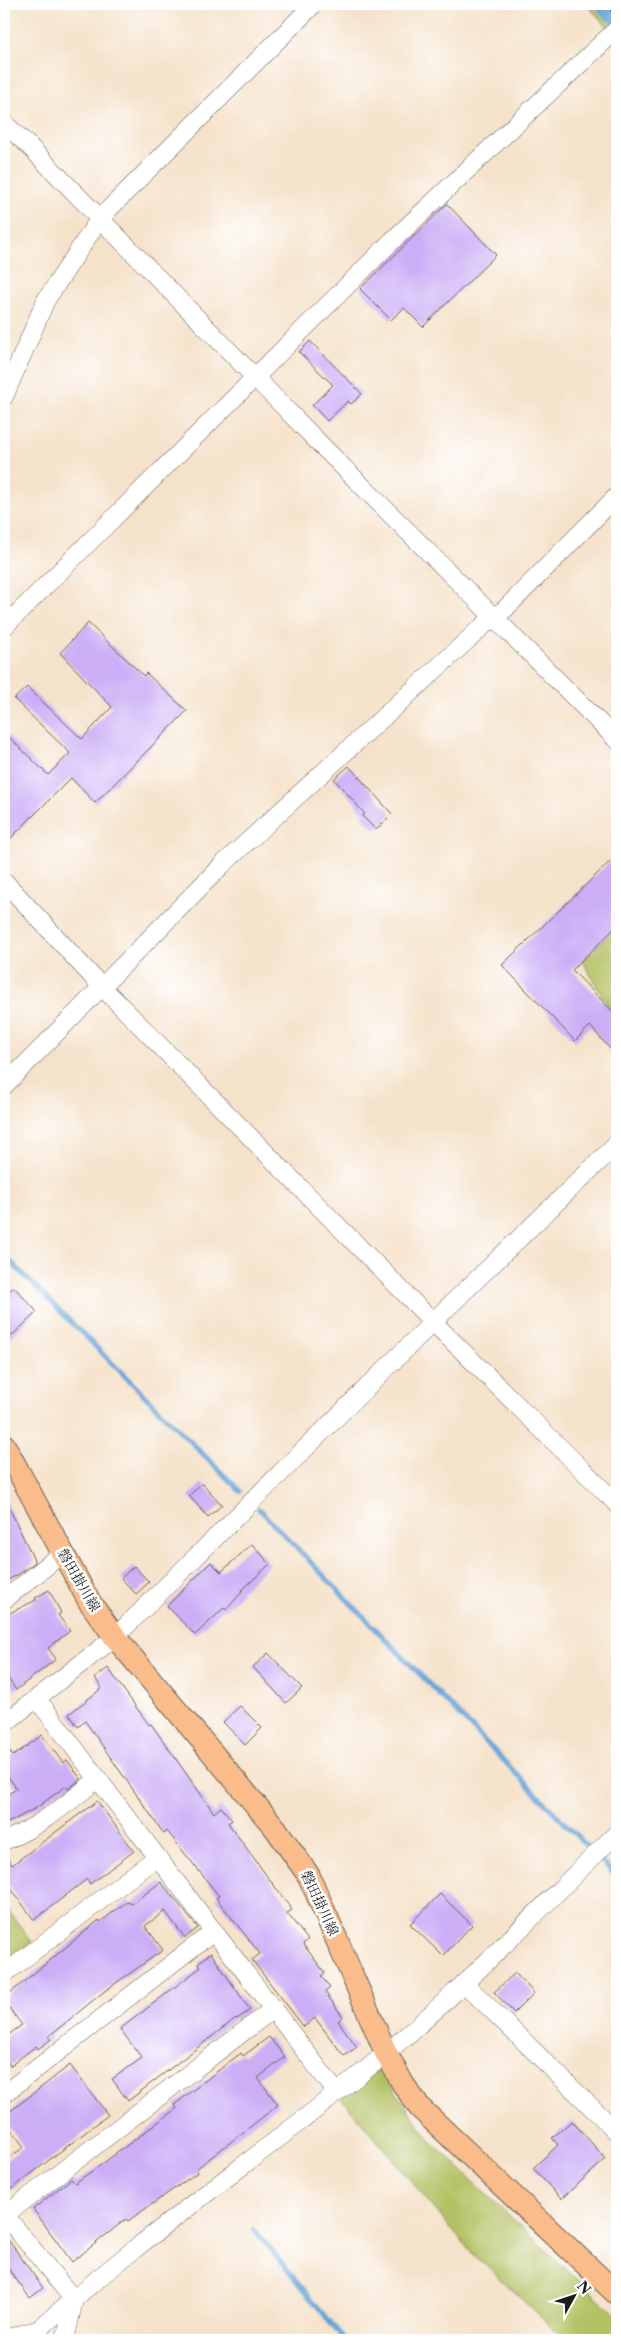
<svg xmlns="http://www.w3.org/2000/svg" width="621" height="2344" viewBox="0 0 621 2344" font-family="'Libre Caslon Text','Noto Serif JP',serif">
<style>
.green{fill:#b3c164;stroke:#686e40}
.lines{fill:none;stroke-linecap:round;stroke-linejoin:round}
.stream{stroke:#63a1d5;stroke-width:5}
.river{stroke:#63a1d5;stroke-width:30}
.building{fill:#cbaef6}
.minor-casing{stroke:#686159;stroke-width:19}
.major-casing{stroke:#686159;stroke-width:24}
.path{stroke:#686159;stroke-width:3;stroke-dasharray:4 4;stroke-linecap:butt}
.minor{stroke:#fff;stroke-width:18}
.major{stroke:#f9bc8a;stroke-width:22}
.labels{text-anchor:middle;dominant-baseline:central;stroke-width:5;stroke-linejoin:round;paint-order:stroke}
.street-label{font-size:14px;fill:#1c1c1c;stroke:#fff}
</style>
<rect width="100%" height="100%" fill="#fff"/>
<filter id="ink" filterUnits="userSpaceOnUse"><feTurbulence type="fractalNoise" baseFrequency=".02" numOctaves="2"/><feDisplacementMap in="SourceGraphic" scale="10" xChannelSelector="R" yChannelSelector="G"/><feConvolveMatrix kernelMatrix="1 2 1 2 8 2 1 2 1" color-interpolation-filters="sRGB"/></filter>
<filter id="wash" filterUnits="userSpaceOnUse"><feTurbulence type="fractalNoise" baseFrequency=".0096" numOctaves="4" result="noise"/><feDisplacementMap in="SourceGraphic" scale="20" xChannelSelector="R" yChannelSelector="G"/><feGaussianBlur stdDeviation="1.12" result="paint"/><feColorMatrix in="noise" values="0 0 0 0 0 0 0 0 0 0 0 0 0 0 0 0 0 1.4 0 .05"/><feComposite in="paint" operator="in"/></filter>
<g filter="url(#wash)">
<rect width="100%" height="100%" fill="#f5e2ca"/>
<!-- green -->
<g class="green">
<polygon points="586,4 617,4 617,37"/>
<polygon points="617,926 617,1008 609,1008 582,960"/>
<polygon points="4,1905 32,1942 4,1964"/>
<polygon points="381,2070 428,2138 559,2263 617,2315 617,2340 565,2340 469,2250 337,2093"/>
</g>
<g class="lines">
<!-- stream -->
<g class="stream">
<polyline points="4,1255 240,1491"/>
<polyline points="259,1509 617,1877"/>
<polyline points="254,2229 345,2340"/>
</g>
<!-- river -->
<polyline class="river" points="611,4 617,9"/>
</g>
<g id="blocks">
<!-- building -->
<g class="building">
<polygon points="447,204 496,255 423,327 404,308 391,320 360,289"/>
<polygon points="310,341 362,394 351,404 348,401 327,421 312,405 333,385 299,352"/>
<polygon points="88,623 144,676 146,673 187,711 95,803 71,778 4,845 4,732 48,775 70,753 14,699 27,687 82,739 112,707 60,653"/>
<polygon points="349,766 392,814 376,830 362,816 365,814 334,779"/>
<polygon points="617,855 617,926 572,970 617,1016 617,1057 590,1026 575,1041 502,965"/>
<polygon points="14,1287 37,1312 4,1343 4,1296"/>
<polygon points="202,1483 222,1505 208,1517 189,1496"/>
<polygon points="4,1497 35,1562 19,1574 4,1582"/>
<polygon points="252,1544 270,1564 241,1591 242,1592 226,1610 224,1608 195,1635 167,1606 211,1562 221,1572"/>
<polygon points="134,1566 149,1582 136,1594 121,1578"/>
<polygon points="49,1590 61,1613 58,1615 70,1631 48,1648 56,1659 16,1690 4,1673 4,1616 36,1600 35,1598"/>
<polygon points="268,1653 302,1688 286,1703 253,1667"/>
<polygon points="108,1668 149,1725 151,1724 166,1745 214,1813 221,1807 232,1820 228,1823 292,1910 287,1913 308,1940 303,1944 325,1973 321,1976 330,1988 325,1992 343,2017 338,2021 357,2047 344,2056 315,2018 304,2027 252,1960 260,1954 216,1898 219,1896 167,1831 164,1834 85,1721 78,1727 69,1714 102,1688 95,1678"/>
<polygon points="240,1706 262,1728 245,1745 223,1722"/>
<polygon points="42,1735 63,1763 67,1760 81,1779 68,1789 66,1786 36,1808 4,1825 4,1796 17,1789 4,1771 4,1743 13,1756"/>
<polygon points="97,1801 134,1851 90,1884 87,1879 34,1920 4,1879 4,1853 12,1865"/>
<polygon points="161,1882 198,1928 185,1938 165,1911 145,1926 163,1950 106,1990 49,2036 51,2039 38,2049 36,2046 10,2066 4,2057 4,2038 22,2025 4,2001 4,1998 99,1920 100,1922 128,1901 131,1904"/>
<polygon points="440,1894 472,1925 443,1956 410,1924"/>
<polygon points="211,1953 250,2010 237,2019 236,2018 128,2101 112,2079 142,2058 120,2029 201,1967 198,1963"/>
<polygon points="515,1973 534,1993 514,2013 494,1992"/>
<polygon points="269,2037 285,2057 258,2078 278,2105 196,2169 198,2172 128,2221 126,2219 72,2262 33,2209 71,2179 75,2183 102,2164 177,2108 174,2105 228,2063 241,2053 243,2056"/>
<polygon points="70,2065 108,2115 10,2190 4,2182 4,2162 24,2147 4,2120 4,2116"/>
<polygon points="572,2121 606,2159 561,2199 533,2168 558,2145 552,2138"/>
<polygon points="4,2234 43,2288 30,2298 4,2263"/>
</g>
</g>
</g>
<g filter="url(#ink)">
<use href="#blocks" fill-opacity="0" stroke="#686159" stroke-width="1"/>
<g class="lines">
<!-- minor casing -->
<g class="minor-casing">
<g id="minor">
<polyline points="4,123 30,147 321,445 617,740"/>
<polyline points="4,397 46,300 100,218 314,4"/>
<polyline points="4,627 393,240 617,29"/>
<polyline points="4,881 101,986 433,1322 617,1504"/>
<polyline points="4,1086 222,865 483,626 505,609 617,496"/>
<polyline points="4,1600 63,1553"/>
<polyline points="37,1699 337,2093"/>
<polyline points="4,1724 115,1637 443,1312 617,1144"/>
<path d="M 4,1841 C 39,1827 68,1803 98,1779"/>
<polyline points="4,1974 157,1857"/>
<polyline points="464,1983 617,2132"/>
<polyline points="4,2094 214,1931"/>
<polyline points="4,2214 74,2300 65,2340"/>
<polyline points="4,2216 273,2009"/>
<polyline points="4,2339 37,2330"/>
<path d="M 27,2340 C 140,2237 267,2152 385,2054 C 467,1986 541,1907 617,1833"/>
</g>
</g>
<!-- major casing -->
<g class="major-casing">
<polyline id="major" points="4,1445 89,1601 115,1637 276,1829 309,1876 386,2053 403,2084 420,2108 617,2294"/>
</g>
<!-- path -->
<polyline class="path" points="605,4 615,14"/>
<!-- minor -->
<use href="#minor" class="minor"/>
<!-- major -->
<use href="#major" class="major"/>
</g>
</g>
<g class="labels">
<!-- street labels -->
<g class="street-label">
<text transform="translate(79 1580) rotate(60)">磐田掛川線</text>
<text transform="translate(320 1903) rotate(65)">磐田掛川線</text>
</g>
</g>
<!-- margin -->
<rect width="621" height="2344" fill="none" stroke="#fff" stroke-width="20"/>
<!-- north arrow -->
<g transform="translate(574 2296) rotate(50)" stroke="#ffffff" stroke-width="4" paint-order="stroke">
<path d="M0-4L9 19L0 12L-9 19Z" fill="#1c1c1c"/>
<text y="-8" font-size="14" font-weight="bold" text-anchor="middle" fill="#1c1c1c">N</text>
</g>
</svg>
